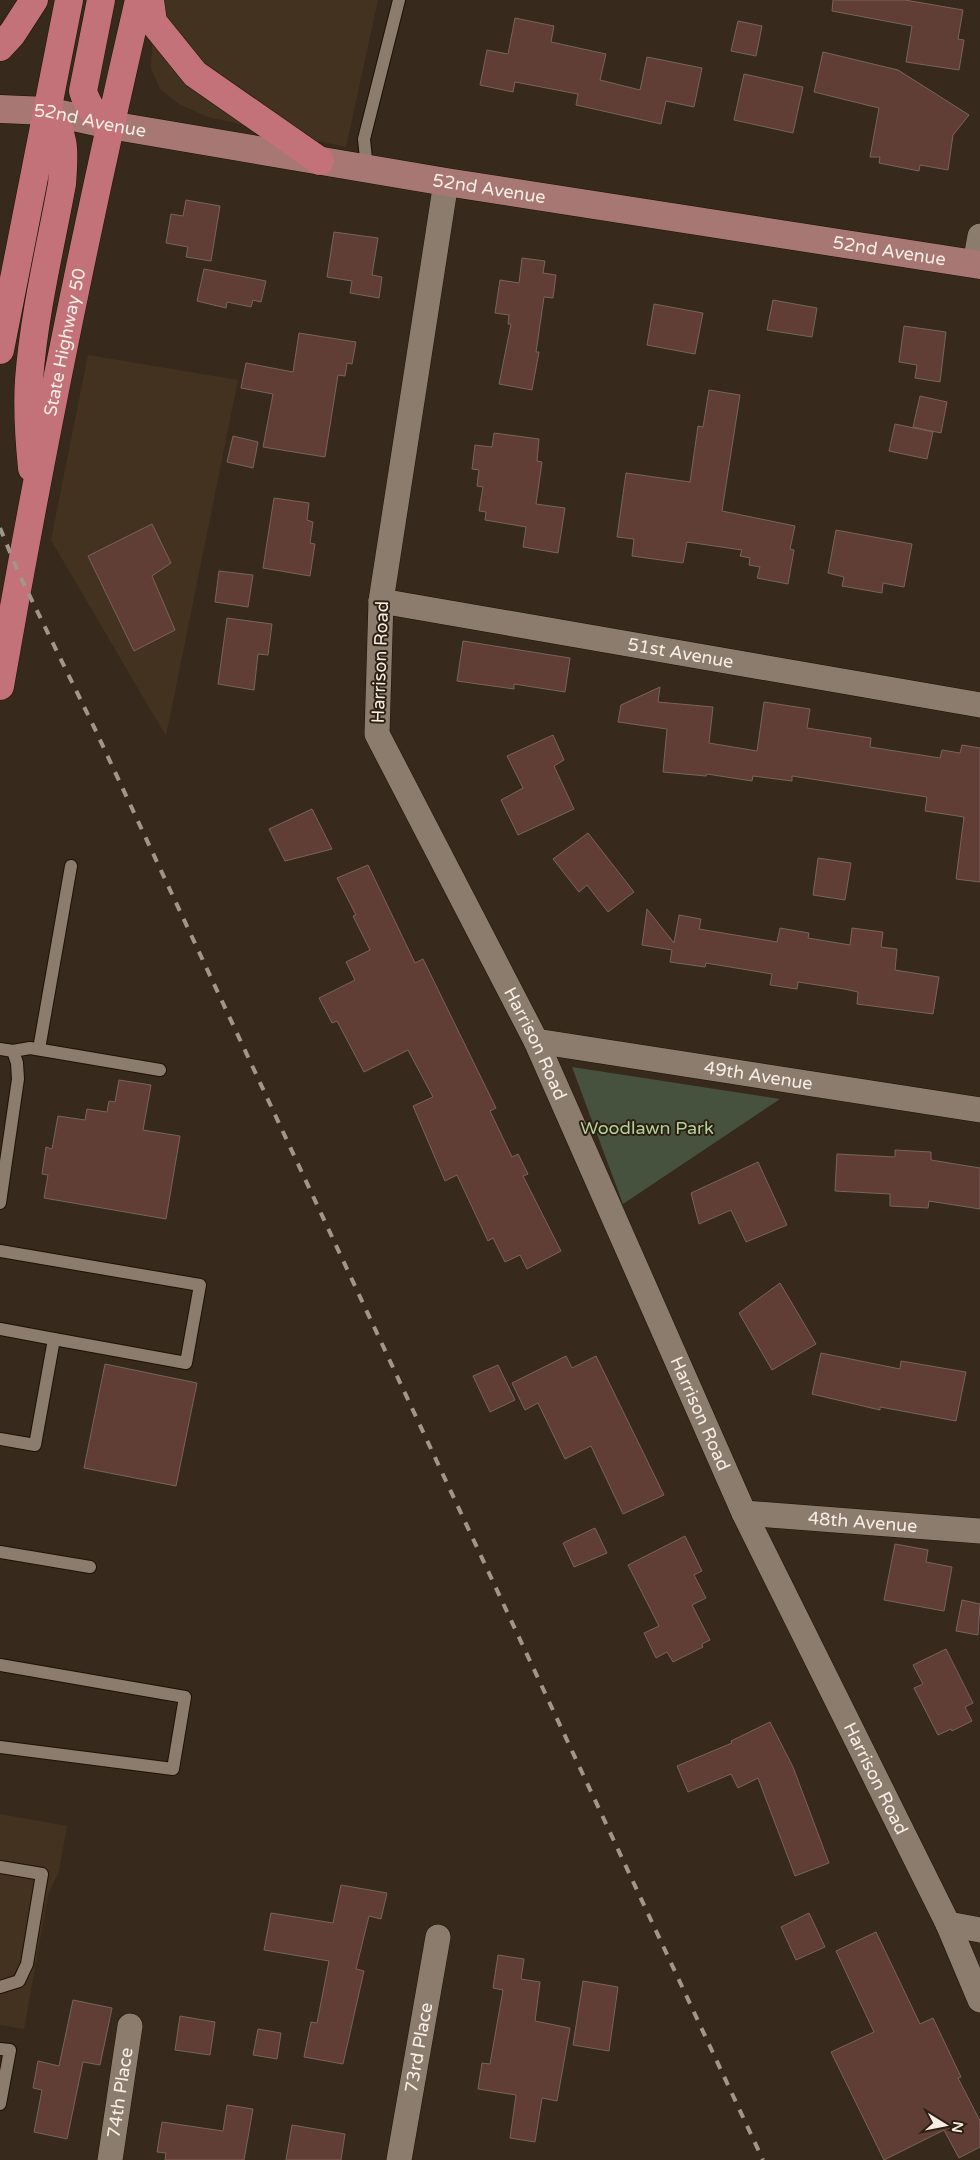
<svg xmlns="http://www.w3.org/2000/svg" width="980" height="2160" viewBox="0 0 980 2160" font-family="'Varela Round',sans-serif">
<style>
.built{fill:#443220}
.green{fill:#46523e}
.building{fill:#613e35;stroke:#78635d}
.lines{fill:none;stroke-linecap:round;stroke-linejoin:round}
.lane-casing{stroke:#1e1206;stroke-width:14}
.street-casing{stroke:#1e1206;stroke-width:26}
.secondary-casing{stroke:#1e1206;stroke-width:29}
.primary-casing{stroke:#1e1206;stroke-width:29}
.lane{stroke:#8b7c6d;stroke-width:12}
.street{stroke:#8b7c6d;stroke-width:25}
.secondary{stroke:#a77773;stroke-width:28}
.primary{stroke:#c27278;stroke-width:28}
.rail{stroke:#a1968c;stroke-width:4;stroke-dasharray:9 9;stroke-linecap:butt}
.labels{text-anchor:middle;dominant-baseline:central;stroke-width:4;stroke-linejoin:round;paint-order:stroke}
.street-label{font-size:18px;fill:#f6ede5;stroke:#2d2013}
.park-label{font-size:18px;fill:#b1d29c;stroke:#2d2013}
</style>
<rect width="100%" height="100%" fill="#372a1d"/>
<!-- built -->
<g class="built">
<polygon points="161,0 378,0 346,147 208,117 179,104 160,89 151,68 153,33"/>
<polygon points="88,355 238,380 166,736 51,540"/>
<polygon points="0,1814 67,1826 59,1871 48,1895 24,2029 0,2025"/>
</g>
<!-- green -->
<polygon class="green" points="572,1067 780,1099 623,1204"/>
<!-- building -->
<g class="building">
<polygon points="833,0 905,0 963,10 958,39 964,40 959,70 906,62 912,26 832,11"/>
<polygon points="515,18 554,26 551,42 606,54 600,80 640,90 647,57 702,68 694,107 666,101 661,124 576,105 578,94 515,82 513,92 480,85 487,50 508,54"/>
<polygon points="738,21 762,26 756,56 731,51"/>
<polygon points="823,52 898,70 969,115 953,135 948,170 920,165 919,171 879,163 880,157 870,157 879,108 814,92"/>
<polygon points="744,74 803,87 793,133 734,120"/>
<polygon points="186,200 220,206 211,261 186,257 188,247 166,243 171,214 183,216"/>
<polygon points="334,232 378,238 372,275 382,277 379,298 350,293 352,281 327,277"/>
<polygon points="522,258 545,261 543,273 556,275 553,298 544,297 536,352 539,352 532,390 499,384 511,324 508,324 509,315 495,313 500,280 519,283"/>
<polygon points="204,269 266,281 261,302 253,300 251,307 227,302 226,308 197,301"/>
<polygon points="773,300 817,308 812,337 767,330"/>
<polygon points="654,304 703,313 695,354 647,345"/>
<polygon points="904,326 946,332 940,382 915,378 917,365 899,362"/>
<polygon points="299,333 356,342 352,364 347,363 345,376 338,375 325,457 263,447 273,394 241,388 246,363 293,372"/>
<polygon points="709,390 740,395 722,511 795,526 790,549 794,550 788,584 757,578 760,567 749,565 750,558 740,556 742,550 687,542 683,563 632,556 634,539 617,537 626,473 690,482 698,426 703,427"/>
<polygon points="920,396 947,402 941,433 913,427"/>
<polygon points="895,424 933,432 927,459 889,451"/>
<polygon points="494,433 539,439 537,461 542,462 536,504 565,508 558,553 523,547 526,527 485,520 486,512 479,511 483,487 477,486 479,470 472,469 475,445 492,447"/>
<polygon points="233,436 258,442 253,468 227,462"/>
<polygon points="274,498 309,503 307,520 313,522 310,543 315,544 310,576 263,568"/>
<polygon points="152,524 171,563 152,576 175,630 134,651 88,556"/>
<polygon points="836,530 912,544 904,587 883,583 882,593 842,586 844,577 828,573"/>
<polygon points="219,571 253,575 248,607 215,602"/>
<polygon points="227,618 272,624 268,655 258,654 254,690 218,684"/>
<polygon points="463,641 570,658 565,692 514,684 514,689 457,681"/>
<polygon points="660,687 658,702 713,707 709,743 757,751 764,702 810,709 807,728 871,738 870,747 940,758 942,750 960,753 962,745 980,748 980,882 956,879 964,817 925,811 927,797 792,776 792,781 753,776 752,781 707,774 706,776 663,772 667,729 618,722 621,705"/>
<polygon points="553,735 564,760 554,766 574,809 518,835 501,800 523,788 507,756"/>
<polygon points="312,809 332,849 285,861 269,829"/>
<polygon points="588,833 634,892 608,912 587,885 579,892 553,859"/>
<polygon points="818,858 851,863 845,900 813,895"/>
<polygon points="368,865 415,963 423,959 496,1108 490,1111 512,1157 518,1154 528,1174 523,1176 561,1251 527,1269 520,1255 505,1262 493,1238 488,1241 457,1175 445,1181 413,1106 433,1097 408,1050 364,1072 337,1021 332,1023 319,998 355,980 346,962 370,950 353,916 356,915 337,878"/>
<polygon points="647,909 674,943 679,915 701,919 699,929 777,942 780,928 809,933 808,938 850,945 852,928 883,932 881,947 897,949 895,970 939,977 933,1014 857,1004 858,992 844,989 798,982 797,989 770,985 772,974 706,963 705,967 670,962 672,950 642,945"/>
<polygon points="119,1080 151,1085 143,1130 180,1136 166,1219 44,1198 48,1175 42,1174 46,1147 52,1149 58,1116 85,1120 87,1109 107,1112 109,1101 115,1102"/>
<polygon points="895,1150 931,1152 931,1160 980,1168 980,1209 929,1201 928,1208 890,1206 890,1194 835,1191 837,1154 895,1157"/>
<polygon points="758,1162 787,1225 746,1242 731,1210 699,1224 691,1193"/>
<polygon points="780,1283 816,1344 772,1370 739,1313"/>
<polygon points="821,1353 900,1369 901,1361 966,1372 956,1421 880,1407 880,1410 812,1394"/>
<polygon points="566,1356 572,1368 596,1356 664,1495 623,1514 591,1446 565,1459 538,1403 525,1410 512,1383"/>
<polygon points="105,1364 197,1383 176,1486 84,1468"/>
<polygon points="498,1365 515,1400 490,1412 473,1376"/>
<polygon points="595,1528 607,1553 574,1567 563,1543"/>
<polygon points="685,1536 702,1571 694,1575 706,1598 692,1605 710,1640 702,1644 703,1647 673,1662 667,1652 656,1658 644,1633 659,1626 628,1565"/>
<polygon points="895,1544 928,1550 926,1562 952,1567 944,1611 884,1600"/>
<polygon points="962,1600 980,1604 978,1635 956,1631"/>
<polygon points="946,1649 973,1703 965,1707 972,1721 952,1731 951,1729 938,1735 914,1688 923,1684 913,1665"/>
<polygon points="770,1722 793,1767 829,1863 795,1876 758,1778 738,1788 731,1774 688,1792 677,1766 732,1743 731,1741"/>
<polygon points="341,1885 387,1893 381,1919 369,1916 356,1969 364,1971 343,2064 304,2057 311,2022 317,2023 329,1961 264,1950 271,1913 333,1923"/>
<polygon points="809,1913 825,1947 796,1960 781,1927"/>
<polygon points="876,1932 920,2024 933,2018 961,2077 958,2078 980,2121 980,2147 959,2158 944,2130 884,2160 831,2052 874,2032 836,1951"/>
<polygon points="498,1955 524,1959 521,1979 540,1982 535,2021 570,2028 557,2101 542,2098 535,2142 510,2138 516,2095 478,2089 482,2063 490,2064 503,1990 493,1988"/>
<polygon points="583,1981 618,1987 609,2051 573,2045"/>
<polygon points="73,2000 112,2008 100,2065 83,2062 67,2139 34,2132 42,2090 33,2088 38,2061 59,2066"/>
<polygon points="180,2016 215,2022 210,2055 175,2050"/>
<polygon points="258,2029 281,2033 277,2059 253,2055"/>
<polygon points="227,2105 253,2109 244,2160 165,2160 166,2153 157,2152 162,2122 223,2131"/>
<polygon points="292,2125 345,2134 341,2160 286,2160"/>
</g>
<g class="lines">
<!-- lane casing -->
<g class="lane-casing">
<g id="lane">
<polyline points="367,169 364,139 399,0"/>
<polyline points="0,1049 13,1051 17,1063 18,1079 0,1203"/>
<polyline points="39,1049 71,866"/>
<polyline points="13,1051 30,1048 160,1070"/>
<polyline points="0,1251 200,1285 186,1363 54,1339 35,1445 0,1439"/>
<polyline points="0,1329 54,1339"/>
<polyline points="0,1552 90,1567"/>
<polyline points="0,1665 185,1697 173,1769 0,1747"/>
<polyline points="0,1867 42,1874 27,1964 19,1981 0,1987"/>
<polyline points="0,2049 10,2050 0,2104"/>
</g>
</g>
<!-- street casing -->
<g class="street-casing">
<g id="street">
<path id="s1" d="M 446,182 L 381,601 L 377,734 L 536,1041 L 744,1513 L 948,1924 L 980,2000"/>
<polyline points="975,264 980,236"/>
<path id="s2" d="M 381,601 L 980,705"/>
<path id="s3" d="M 536,1041 L 980,1110"/>
<path id="s4" d="M 744,1513 L 980,1531"/>
<polyline points="948,1924 980,1930"/>
<path id="s5" d="M 110,2160 L 130,2026"/>
<path id="s6" d="M 399,2160 L 438,1937"/>
</g>
</g>
<!-- secondary casing -->
<g class="secondary-casing">
<g id="secondary">
<path id="s7" d="M 0,109 L 47,111 L 110,125 L 446,182 L 980,265"/>
</g>
</g>
<!-- primary casing -->
<g class="primary-casing">
<g id="primary">
<path d="M 101,0 L 83,91 C 88,108 95,115 110,125"/>
<polyline points="150,0 153,22 195,74 320,161"/>
<polyline points="0,47 12,34 34,0"/>
<polyline points="0,350 69,0"/>
<path d="M 32,468 C 29,438 27,409 29,380 C 34,314 50,249 62,184 C 64,156 67,133 47,111"/>
<path id="s8" d="M 0,686 C 40,456 86,227 139,0"/>
</g>
</g>
<!-- lane -->
<use href="#lane" class="lane"/>
<!-- street -->
<use href="#street" class="street"/>
<!-- secondary -->
<use href="#secondary" class="secondary"/>
<!-- primary -->
<use href="#primary" class="primary"/>
<!-- rail -->
<polyline class="rail" points="0,528 19,574 94,727 763,2160"/>
</g>
<g class="labels">
<!-- street labels -->
<g class="street-label">
<text stroke="none"><textPath href="#s7" startOffset="91">52nd Avenue</textPath></text>
<text stroke="none"><textPath href="#s7" startOffset="496">52nd Avenue</textPath></text>
<text stroke="none"><textPath href="#s7" startOffset="901">52nd Avenue</textPath></text>
<text stroke="none"><textPath href="#s8" startOffset="350">State Highway 50</textPath></text>
<text stroke="none"><textPath href="#s2" startOffset="304">51st Avenue</textPath></text>
<text transform="translate(380 662) rotate(-88)">Harrison Road</text>
<text stroke="none"><textPath href="#s1" startOffset="905">Harrison Road</textPath></text>
<text stroke="none"><textPath href="#s3" startOffset="225">49th Avenue</textPath></text>
<text stroke="none"><textPath href="#s1" startOffset="1310">Harrison Road</textPath></text>
<text stroke="none"><textPath href="#s4" startOffset="119">48th Avenue</textPath></text>
<text stroke="none"><textPath href="#s1" startOffset="1715">Harrison Road</textPath></text>
<text stroke="none"><textPath href="#s6" startOffset="114">73rd Place</textPath></text>
<text stroke="none"><textPath href="#s5" startOffset="68">74th Place</textPath></text>
</g>
<!-- park labels -->
<g class="park-label">
<text x="647" y="1128">Woodlawn Park</text>
</g>
</g>
<!-- north arrow -->
<g transform="translate(945 2125) rotate(100)" stroke="#2d2013" stroke-width="4" paint-order="stroke">
<path d="M0-4L9 19L0 12L-9 19Z" fill="#f6ede5"/>
<text y="-8" font-size="14" font-weight="bold" text-anchor="middle" fill="#f6ede5">N</text>
</g>
</svg>
